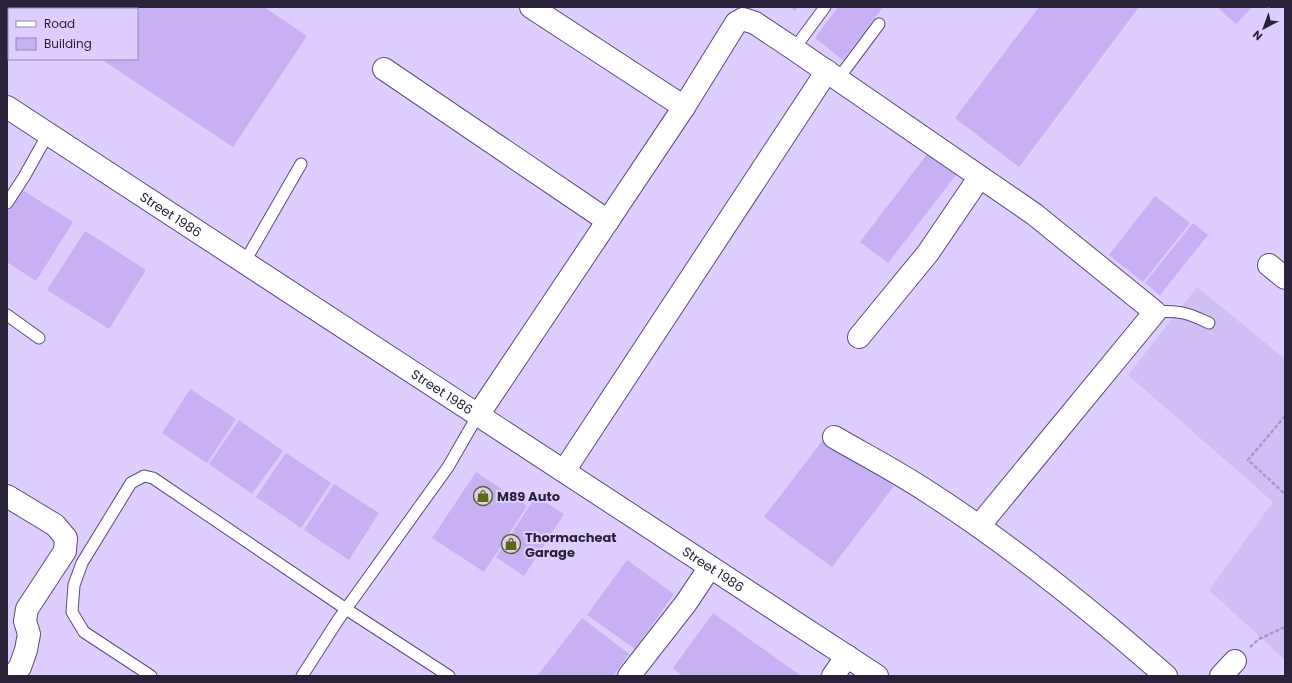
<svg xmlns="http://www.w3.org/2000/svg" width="1292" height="683" viewBox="0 0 1292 683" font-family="Poppins,sans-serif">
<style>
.built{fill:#d0bff4}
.building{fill:#c7b1f4}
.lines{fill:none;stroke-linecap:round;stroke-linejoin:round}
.service-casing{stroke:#5d4a7e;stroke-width:13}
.minor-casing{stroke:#5d4a7e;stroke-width:24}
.secondary-casing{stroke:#5d4a7e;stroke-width:24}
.path{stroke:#a699c2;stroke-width:2.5;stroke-dasharray:4 2;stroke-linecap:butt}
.service{stroke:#fff;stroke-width:11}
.minor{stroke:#fff;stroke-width:22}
.secondary{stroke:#fff;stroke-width:22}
.labels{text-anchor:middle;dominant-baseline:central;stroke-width:4;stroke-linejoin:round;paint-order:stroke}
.street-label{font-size:13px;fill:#2a2239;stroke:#ddceff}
.poi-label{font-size:13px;font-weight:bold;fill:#2a2239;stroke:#ddceff;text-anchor:start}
</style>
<rect width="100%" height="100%" fill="#ddceff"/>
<!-- built -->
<polygon class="built" points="1197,287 1285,359 1285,660 1209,590 1273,502 1128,375"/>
<!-- building -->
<g class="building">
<polygon points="87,7 264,7 307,36 233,147 101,59 137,59 137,9 85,9"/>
<polygon points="790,7 798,7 795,11"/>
<polygon points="838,7 883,7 843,60 815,38"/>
<polygon points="1039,7 1139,7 1019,167 955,118"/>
<polygon points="1217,7 1252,7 1236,24"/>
<polygon points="928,153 956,175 888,263 860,242"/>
<polygon points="21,189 73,222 36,281 7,262 7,211"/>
<polygon points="1155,196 1190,223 1143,282 1109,255"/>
<polygon points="1193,223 1208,235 1160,295 1145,283"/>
<polygon points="85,231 146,270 109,329 47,290"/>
<polygon points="190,389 236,419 207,463 162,433"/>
<polygon points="239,420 283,451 252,494 209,464"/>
<polygon points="826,436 894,486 832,567 764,517"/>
<polygon points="286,453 331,483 301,528 256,497"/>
<polygon points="476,472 527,506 484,572 432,538"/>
<polygon points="334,484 379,513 349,560 304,530"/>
<polygon points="536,496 564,514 524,576 496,557"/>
<polygon points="627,560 674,594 635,649 587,615"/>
<polygon points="713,613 801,676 683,676 673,668"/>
<polygon points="582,618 629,654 613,676 537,676"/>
</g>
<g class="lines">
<!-- service casing -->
<g class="service-casing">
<g id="service">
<polyline points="794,49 825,7"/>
<polyline points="838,79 879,24"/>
<polyline points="7,203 24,177 48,134"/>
<polyline points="244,263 301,164"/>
<path d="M 1155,312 C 1179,310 1188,313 1209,323"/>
<polyline points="7,315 39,338"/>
<polyline points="151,676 84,632 72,612 74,585 82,563 131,483 144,476 153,478 346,609 449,676"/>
<polyline points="302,676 338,620 448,467 478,415"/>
</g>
</g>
<!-- minor casing -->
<g class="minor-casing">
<g id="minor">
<polyline points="531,7 684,107"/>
<polyline points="384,69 608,221"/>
<polyline points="1269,265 1285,278"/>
<polyline points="859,337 928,253 979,178"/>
<polyline points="478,415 684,107 736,23 743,19 755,23 794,49 1034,214 1155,312 979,526"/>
<path d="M 834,437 C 865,455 898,472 928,492 C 1012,546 1091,610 1166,676"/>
<polyline points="564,471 827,71"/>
<polyline points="7,496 55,525 66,538 65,551 27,609 25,621 29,634 26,650 20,667 13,676"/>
<polyline points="629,676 686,603 710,567"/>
<polyline points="833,676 847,656"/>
<polyline points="1221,676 1235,661"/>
</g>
</g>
<!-- secondary casing -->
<g class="secondary-casing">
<g id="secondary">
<path id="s1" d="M 7,107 L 877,676"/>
</g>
</g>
<!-- path -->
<g class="path">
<polyline points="1285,416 1248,460 1285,494"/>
<polyline points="1250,647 1259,639 1285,627"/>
</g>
<!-- service -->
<use href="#service" class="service"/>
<!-- minor -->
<use href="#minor" class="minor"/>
<!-- secondary -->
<use href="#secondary" class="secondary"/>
</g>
<!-- icons -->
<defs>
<g id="shop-ring" transform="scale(1)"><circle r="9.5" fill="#ddceff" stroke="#5a6912" stroke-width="1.5"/><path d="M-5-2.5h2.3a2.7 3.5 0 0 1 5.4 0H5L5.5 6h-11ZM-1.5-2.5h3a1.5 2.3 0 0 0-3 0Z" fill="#5a6912"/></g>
</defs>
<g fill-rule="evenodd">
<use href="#shop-ring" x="483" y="496"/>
<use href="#shop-ring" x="511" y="544"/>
</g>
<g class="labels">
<!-- street labels -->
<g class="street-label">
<text stroke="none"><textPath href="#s1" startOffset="196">Street 1986</textPath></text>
<text stroke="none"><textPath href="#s1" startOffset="520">Street 1986</textPath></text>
<text stroke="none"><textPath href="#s1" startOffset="844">Street 1986</textPath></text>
</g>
<!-- poi labels -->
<g class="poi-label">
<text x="497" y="496">M89 Auto</text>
<text x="525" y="537">Thormacheat<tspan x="525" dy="15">Garage</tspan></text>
</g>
</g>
<!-- border -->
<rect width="1292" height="683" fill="none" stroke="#2a2239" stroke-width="16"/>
<!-- legend -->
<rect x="8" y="8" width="130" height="52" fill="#ddceff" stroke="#9589b0"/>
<rect x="16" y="21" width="20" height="6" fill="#ffffff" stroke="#9589b0"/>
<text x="44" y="28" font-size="12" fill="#2a2239">Road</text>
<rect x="16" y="38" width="20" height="12" fill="#c7b1f4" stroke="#9589b0"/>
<text x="44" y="48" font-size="12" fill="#2a2239">Building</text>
<!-- north arrow -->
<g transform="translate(1264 28) rotate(221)" stroke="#ddceff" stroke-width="3" paint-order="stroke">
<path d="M0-3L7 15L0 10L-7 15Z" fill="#2a2239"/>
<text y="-6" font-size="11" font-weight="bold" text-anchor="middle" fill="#2a2239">N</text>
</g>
</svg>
